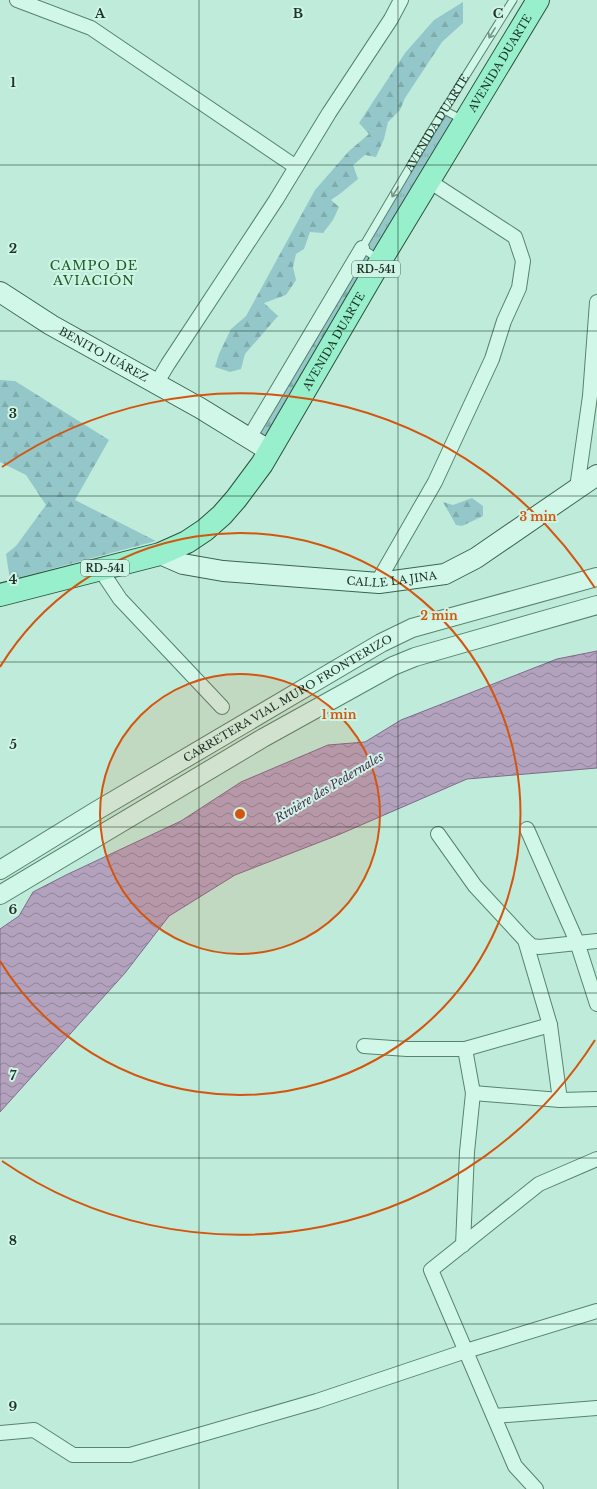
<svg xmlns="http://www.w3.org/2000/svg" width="597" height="1489" viewBox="0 0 597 1489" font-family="'Libre Baskerville',serif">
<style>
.forest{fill:url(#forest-firs)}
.park{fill:url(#park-tufts)}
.water{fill:url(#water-waves);stroke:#806a8b}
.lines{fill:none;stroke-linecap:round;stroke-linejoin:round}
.service-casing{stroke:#58836b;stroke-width:9}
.minor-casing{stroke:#58836b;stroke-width:16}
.tertiary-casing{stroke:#58836b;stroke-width:20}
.secondary-casing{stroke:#3b654d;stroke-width:22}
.primary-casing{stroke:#2c513a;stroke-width:24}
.service{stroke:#d1f7e9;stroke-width:7}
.minor{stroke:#d1f7e9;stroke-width:14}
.tertiary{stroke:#d1f7e9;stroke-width:18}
.secondary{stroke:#d1f7e9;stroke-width:20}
.primary{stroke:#97efcc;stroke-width:22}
.oneway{stroke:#769587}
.grid{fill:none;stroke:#1c3325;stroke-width:1;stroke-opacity:0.55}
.ring{fill:none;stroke:#d4550e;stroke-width:2}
.labels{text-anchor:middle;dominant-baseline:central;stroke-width:4;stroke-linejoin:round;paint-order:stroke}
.shield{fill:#cef4e5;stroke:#516d5f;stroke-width:1}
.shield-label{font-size:10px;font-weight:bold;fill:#1c3325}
.street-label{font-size:11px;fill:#1c3325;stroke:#cef4e5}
.water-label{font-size:12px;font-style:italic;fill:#4d2c53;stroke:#cef4e5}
.quarter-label{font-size:13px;letter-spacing:1px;fill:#1d5e25;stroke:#cef4e5}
.grid-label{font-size:13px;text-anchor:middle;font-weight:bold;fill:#1c3325;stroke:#cef4e5;stroke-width:4;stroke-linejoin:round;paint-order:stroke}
.centre{fill:#d4550e;stroke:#cef4e5;stroke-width:2}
.ring-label{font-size:12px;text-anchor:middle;font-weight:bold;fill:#d4550e;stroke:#cef4e5;stroke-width:4;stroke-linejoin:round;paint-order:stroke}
</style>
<defs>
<pattern id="forest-firs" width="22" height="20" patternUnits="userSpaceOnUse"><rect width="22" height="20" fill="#94c7c9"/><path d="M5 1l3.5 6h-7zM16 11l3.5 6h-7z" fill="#7fabac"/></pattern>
<pattern id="park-tufts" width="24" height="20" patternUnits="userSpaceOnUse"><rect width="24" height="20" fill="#94c7c9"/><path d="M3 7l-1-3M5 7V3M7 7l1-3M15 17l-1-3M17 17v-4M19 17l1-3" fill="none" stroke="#7fabac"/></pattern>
<pattern id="water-waves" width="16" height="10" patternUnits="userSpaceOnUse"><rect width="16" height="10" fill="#b3a2be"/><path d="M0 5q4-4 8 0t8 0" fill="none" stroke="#91859a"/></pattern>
</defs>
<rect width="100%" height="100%" fill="#bfecda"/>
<!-- forest -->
<g class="forest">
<polygon points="463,2 463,23 442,42 405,98 400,110 388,122 384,139 376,157 365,155 353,165 358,179 341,193 331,200 339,207 333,220 323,233 310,232 304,249 296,254 293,267 296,280 286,295 264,303 278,316 245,354 241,369 230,372 215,367 219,354 231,329 246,316 315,190 349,151 369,134 359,123 405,53 434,20"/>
<polygon points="362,248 381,260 270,451 249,438"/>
<polygon points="0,380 15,381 109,440 75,500 156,541 10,580 6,554 16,546 46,505 26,475 0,462"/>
<polygon points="472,498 483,506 483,516 462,526 456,525 443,502 453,505"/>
</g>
<!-- park -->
<polygon class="park" points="445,111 463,121 381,260 363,247"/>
<!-- water -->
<polygon class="water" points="597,651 597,768 467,779 338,835 235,875 169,916 125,973 0,1112 0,929 19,916 33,892 66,875 181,821 241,782 328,745 365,742 401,720 557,659"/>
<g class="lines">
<!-- service casing -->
<g class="service-casing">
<g id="service">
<polyline points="444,110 463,120"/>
<path id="s1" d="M 378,259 L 362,248 L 430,133 L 513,0"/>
</g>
</g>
<!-- minor casing -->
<g class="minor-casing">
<g id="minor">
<polyline points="17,0 91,28 296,167"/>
<polyline points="156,384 168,364 276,200 329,113 391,19 401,0"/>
<polyline points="249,438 362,248"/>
<polyline points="577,488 590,396 597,302"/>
<polyline points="100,569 120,599 222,707"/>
<polyline points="377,583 435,482 492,359 504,321 519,288 523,261 515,237 429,181"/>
<polyline points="527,829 577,942 597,1004"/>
<polyline points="438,834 475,886 525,940 532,946 539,947 597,941"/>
<polyline points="525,940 550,1025 560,1100"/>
<polyline points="364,1046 407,1049 465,1049 550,1025"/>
<polyline points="473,1093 560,1100 597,1099"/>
<polyline points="463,1245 467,1152 473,1093 465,1049"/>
<polyline points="494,1416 597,1408"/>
<polyline points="0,1433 34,1430 73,1455 130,1455 317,1401 466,1351 597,1311"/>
<polyline points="536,1489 515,1466 431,1270 539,1184 597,1159"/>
</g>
</g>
<!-- tertiary casing -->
<g class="tertiary-casing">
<g id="tertiary">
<path id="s2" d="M 0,870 L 96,811 L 381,643 L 412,628 L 597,577"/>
<polyline points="0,895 263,738 393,666 415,657 597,605"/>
</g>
</g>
<!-- secondary casing -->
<g class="secondary-casing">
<g id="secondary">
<path id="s3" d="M 0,292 L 51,325 L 200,408 L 270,451"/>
<path id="s4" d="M 160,554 L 183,564 L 223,571 L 379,583 L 445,574 L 476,558 L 597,475"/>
</g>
</g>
<!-- primary casing -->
<g class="primary-casing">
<g id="primary">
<path id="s5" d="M 0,595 L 160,554 L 187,542 L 205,530 L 222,515 L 236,499 L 262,464 L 381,260 L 538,0"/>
</g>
</g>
<!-- service -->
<use href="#service" class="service"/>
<!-- minor -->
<use href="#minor" class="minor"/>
<!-- tertiary -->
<use href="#tertiary" class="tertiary"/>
<!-- secondary -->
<use href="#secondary" class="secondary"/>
<!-- primary -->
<use href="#primary" class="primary"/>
</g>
<!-- one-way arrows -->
<defs><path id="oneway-shaft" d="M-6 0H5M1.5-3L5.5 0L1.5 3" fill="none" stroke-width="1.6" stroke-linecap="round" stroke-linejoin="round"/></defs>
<g class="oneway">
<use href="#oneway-shaft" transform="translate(492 33) rotate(122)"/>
<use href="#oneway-shaft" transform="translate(395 192) rotate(121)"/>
</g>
<!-- grid -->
<path class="grid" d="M 199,0 L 199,1489M 398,0 L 398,1489M 0,165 L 597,165M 0,331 L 597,331M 0,496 L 597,496M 0,662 L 597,662M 0,827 L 597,827M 0,993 L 597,993M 0,1158 L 597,1158M 0,1324 L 597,1324"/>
<!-- distance rings -->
<circle cx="240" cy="814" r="140" fill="#d4550e" fill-opacity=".12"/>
<g class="ring">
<circle cx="240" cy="814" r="140"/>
<path d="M0 667A281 281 0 1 1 0 961"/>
<path d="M595 1040A421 421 0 0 1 2 1161M2 467A421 421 0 0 1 595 588"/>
</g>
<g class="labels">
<!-- shield labels -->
<g class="shield">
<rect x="352" y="261" width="48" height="16" rx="3"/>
<rect x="81" y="560" width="48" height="16" rx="3"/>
</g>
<g class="shield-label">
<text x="376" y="269">RD-541</text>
<text x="105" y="568">RD-541</text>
</g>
<!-- street labels -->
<g class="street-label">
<text stroke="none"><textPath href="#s5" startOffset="770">AVENIDA DUARTE</textPath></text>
<text stroke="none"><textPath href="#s1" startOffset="165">AVENIDA DUARTE</textPath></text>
<text stroke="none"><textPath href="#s5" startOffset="446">AVENIDA DUARTE</textPath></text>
<text stroke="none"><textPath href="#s3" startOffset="121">BENITO JUÁREZ</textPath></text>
<text stroke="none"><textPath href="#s4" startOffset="235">CALLE LA JINA</textPath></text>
<text stroke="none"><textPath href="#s2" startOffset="335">CARRETERA VIAL MURO FRONTERIZO</textPath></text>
</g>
<!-- water labels -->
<g class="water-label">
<text transform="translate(329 787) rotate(-31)">Rivière des Pedernales</text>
</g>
<!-- quarter labels -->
<g class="quarter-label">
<text x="94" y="265">CAMPO DE<tspan x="94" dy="15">AVIACIÓN</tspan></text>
</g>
</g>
<g class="grid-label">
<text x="100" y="18">A</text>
<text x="298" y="18">B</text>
<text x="498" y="18">C</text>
<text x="13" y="87">1</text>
<text x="13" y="253">2</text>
<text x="13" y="418">3</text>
<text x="13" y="584">4</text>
<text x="13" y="749">5</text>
<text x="13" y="914">6</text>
<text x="13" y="1080">7</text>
<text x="13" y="1245">8</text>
<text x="13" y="1411">9</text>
</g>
<circle cx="240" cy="814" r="6" class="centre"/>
<g class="ring-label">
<text x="538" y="521">3 min</text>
<text x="439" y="620">2 min</text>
<text x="339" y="719">1 min</text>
</g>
</svg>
